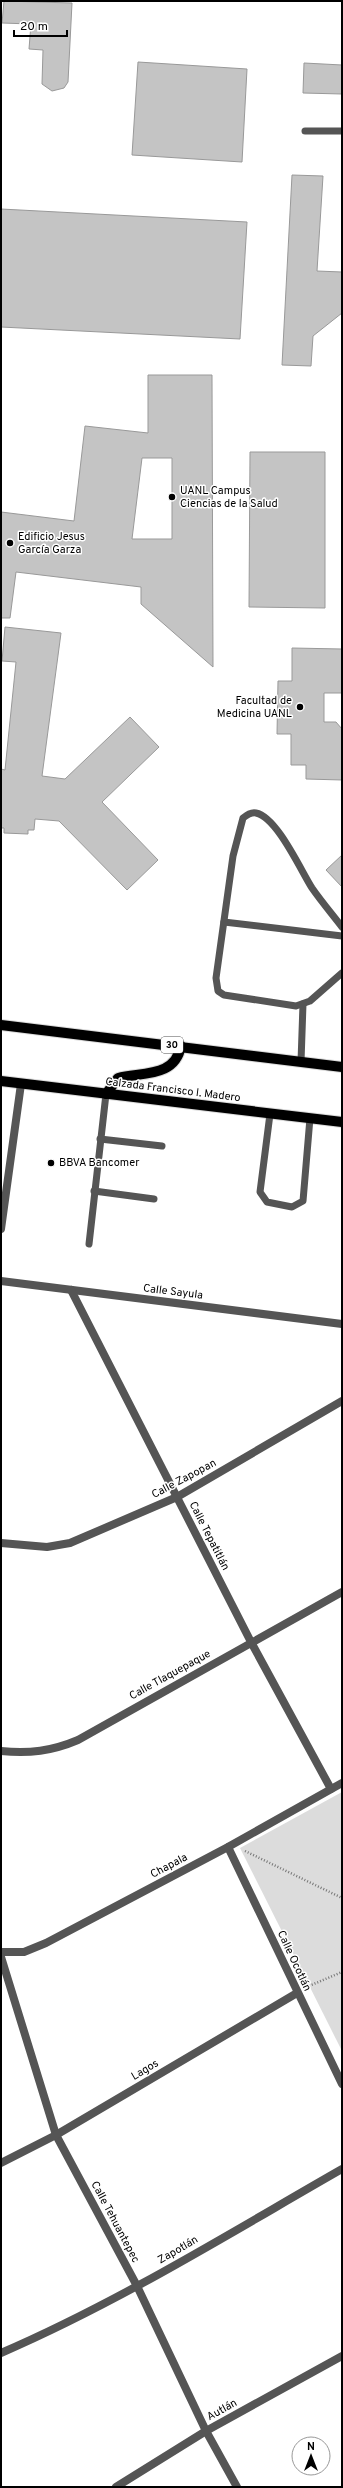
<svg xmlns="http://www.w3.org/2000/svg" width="343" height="2488" viewBox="0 0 343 2488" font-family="Overpass,sans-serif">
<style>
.green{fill:#dcdcdc}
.building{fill:#c4c4c4;stroke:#999;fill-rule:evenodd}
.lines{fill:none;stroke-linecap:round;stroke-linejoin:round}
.primary-casing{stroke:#dbdbdb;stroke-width:12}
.path{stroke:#777;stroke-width:2.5;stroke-dasharray:1 2;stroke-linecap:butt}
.lane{stroke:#555;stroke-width:7}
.street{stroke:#555;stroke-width:8}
.primary{stroke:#000;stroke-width:10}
.poi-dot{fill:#000;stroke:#fff;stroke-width:1.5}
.labels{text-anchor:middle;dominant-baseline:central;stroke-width:3;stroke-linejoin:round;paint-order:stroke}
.shield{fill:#fff;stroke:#4c4c4c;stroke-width:1}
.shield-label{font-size:10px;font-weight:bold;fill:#000}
.poi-label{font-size:11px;fill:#000;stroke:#fff;text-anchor:start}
.street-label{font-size:11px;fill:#000;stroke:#fff}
</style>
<rect width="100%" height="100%" fill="#fff"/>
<!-- green -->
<polygon class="green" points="342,1792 342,2051 240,1848"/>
<!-- building -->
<g class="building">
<polygon points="4,1 72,3 68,82 64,88 52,91 42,84 43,50 29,49 31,24 2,23"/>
<polygon points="138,62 247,69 242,162 132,155"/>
<polygon points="304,63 342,65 342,94 303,93"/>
<polygon points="292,175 323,176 317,271 342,272 342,313 313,336 311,366 282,365"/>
<polygon points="1,209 247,222 240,339 1,327"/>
<path d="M 148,375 L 212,375 L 213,667 L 141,604 L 141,587 L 16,572 L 10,618 L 1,618 L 1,512 L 74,521 L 85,426 L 148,433 ZM 142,458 L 172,458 L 172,539 L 132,539 Z"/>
<polygon points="250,452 325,452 325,608 249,607"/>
<polygon points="5,627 61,633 42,776 65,779 130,717 159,747 102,802 158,860 127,890 59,821 35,819 34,830 28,830 28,834 4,833 4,828 1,828 1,769 5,770 16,662 2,661"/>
<polygon points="292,648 342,649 342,693 324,693 324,722 336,722 342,729 342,780 306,779 306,765 291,765 291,734 277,734 278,681 292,681"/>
<polygon points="342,855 342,887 326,870"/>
</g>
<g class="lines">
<!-- primary casing -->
<g class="primary-casing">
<g id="primary">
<polyline points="1,1025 342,1067"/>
<polyline points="1,1081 342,1122"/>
<path d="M 106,1094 L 118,1078 C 144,1072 175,1077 181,1046"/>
</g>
</g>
<!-- path -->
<g class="path">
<polyline points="245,1851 342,1898"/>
<polyline points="309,1986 342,1972"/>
</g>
<!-- lane -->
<g class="lane">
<polyline points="305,131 342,131"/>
<polyline points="224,922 342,936"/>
<path d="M 342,927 C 332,914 321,901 312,888 C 301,871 277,817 256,813 C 251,812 247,815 243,818 L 233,856 L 216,978 L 218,991 L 224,995 L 296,1006 L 310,1001 L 342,973"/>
<polyline points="301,1062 303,1004"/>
<polyline points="270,1114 260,1192 267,1202 292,1207 303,1201 310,1118"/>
<polyline points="100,1139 162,1146"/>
<polyline points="94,1191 154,1199"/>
<polyline points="89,1244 106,1094"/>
</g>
<!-- street -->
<g class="street">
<polyline points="1,1229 21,1084"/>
<polyline points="1,1281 342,1324"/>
<polyline points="71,1290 251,1642 331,1789"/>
<polyline points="1,1543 47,1547 70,1543 177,1497 342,1401"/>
<path d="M 1,1751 C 29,1754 52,1751 78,1740 L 342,1592"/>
<polyline points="228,1847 342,2084"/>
<polyline points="1,1952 24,1952 46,1943 228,1847 342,1783"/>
<polyline points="1,1957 56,2135 137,2286 206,2431 237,2487"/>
<polyline points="1,2163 56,2135 297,1993"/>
<path d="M 1,2353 C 119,2302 230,2233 342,2169"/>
<polyline points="116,2487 206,2431 342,2356"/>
</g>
<!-- primary -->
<use href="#primary" class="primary"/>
</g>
<!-- markers -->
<g class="poi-dot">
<circle cx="172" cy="497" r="4"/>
<circle cx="10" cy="543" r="4"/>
<circle cx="300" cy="707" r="4"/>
<circle cx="51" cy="1163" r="4"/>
</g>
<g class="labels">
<!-- shield labels -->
<rect class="shield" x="161" y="1037" width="22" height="16" rx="3"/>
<g class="shield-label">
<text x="172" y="1045">30</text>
</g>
<!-- poi labels -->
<g class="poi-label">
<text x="180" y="491">UANL Campus<tspan x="180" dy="13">Ciencias de la Salud</tspan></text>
<text x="18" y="537">Edificio Jesus<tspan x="18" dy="13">García Garza</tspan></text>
<text x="292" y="701" text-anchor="end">Facultad de<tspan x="292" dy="13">Medicina UANL</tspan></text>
<text x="59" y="1163">BBVA Bancomer</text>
</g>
<!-- street labels -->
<g class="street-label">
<text transform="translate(173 1090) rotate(7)">Calzada Francisco I. Madero</text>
<text transform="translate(173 1292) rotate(7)">Calle Sayula</text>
<text transform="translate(184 1479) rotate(-28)">Calle Zapopan</text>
<text transform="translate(209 1536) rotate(63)">Calle Tepatitlán</text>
<text transform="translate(170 1675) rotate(-29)">Calle Tlaquepaque</text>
<text transform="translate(169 1866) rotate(-28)">Chapala</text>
<text transform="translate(294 1961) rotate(65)">Calle Ocotlán</text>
<text transform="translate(145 2070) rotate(-31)">Lagos</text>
<text transform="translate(115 2222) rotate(62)">Calle Tehuantepec</text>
<text transform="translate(178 2250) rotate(-30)">Zapotlán</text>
<text transform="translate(222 2410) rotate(-29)">Autlán</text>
</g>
</g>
<!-- border -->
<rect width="343" height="2488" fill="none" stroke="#000000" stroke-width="4"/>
<!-- north arrow -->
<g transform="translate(311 2456)"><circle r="19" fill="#ffffff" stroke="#999999"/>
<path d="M0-3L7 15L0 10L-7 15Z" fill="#000000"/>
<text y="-6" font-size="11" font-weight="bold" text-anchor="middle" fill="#000000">N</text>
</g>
<!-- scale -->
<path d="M14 30v6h53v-6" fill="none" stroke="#000000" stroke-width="2"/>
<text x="20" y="30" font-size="12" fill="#000000" stroke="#ffffff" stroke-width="3" paint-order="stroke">20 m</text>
</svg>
